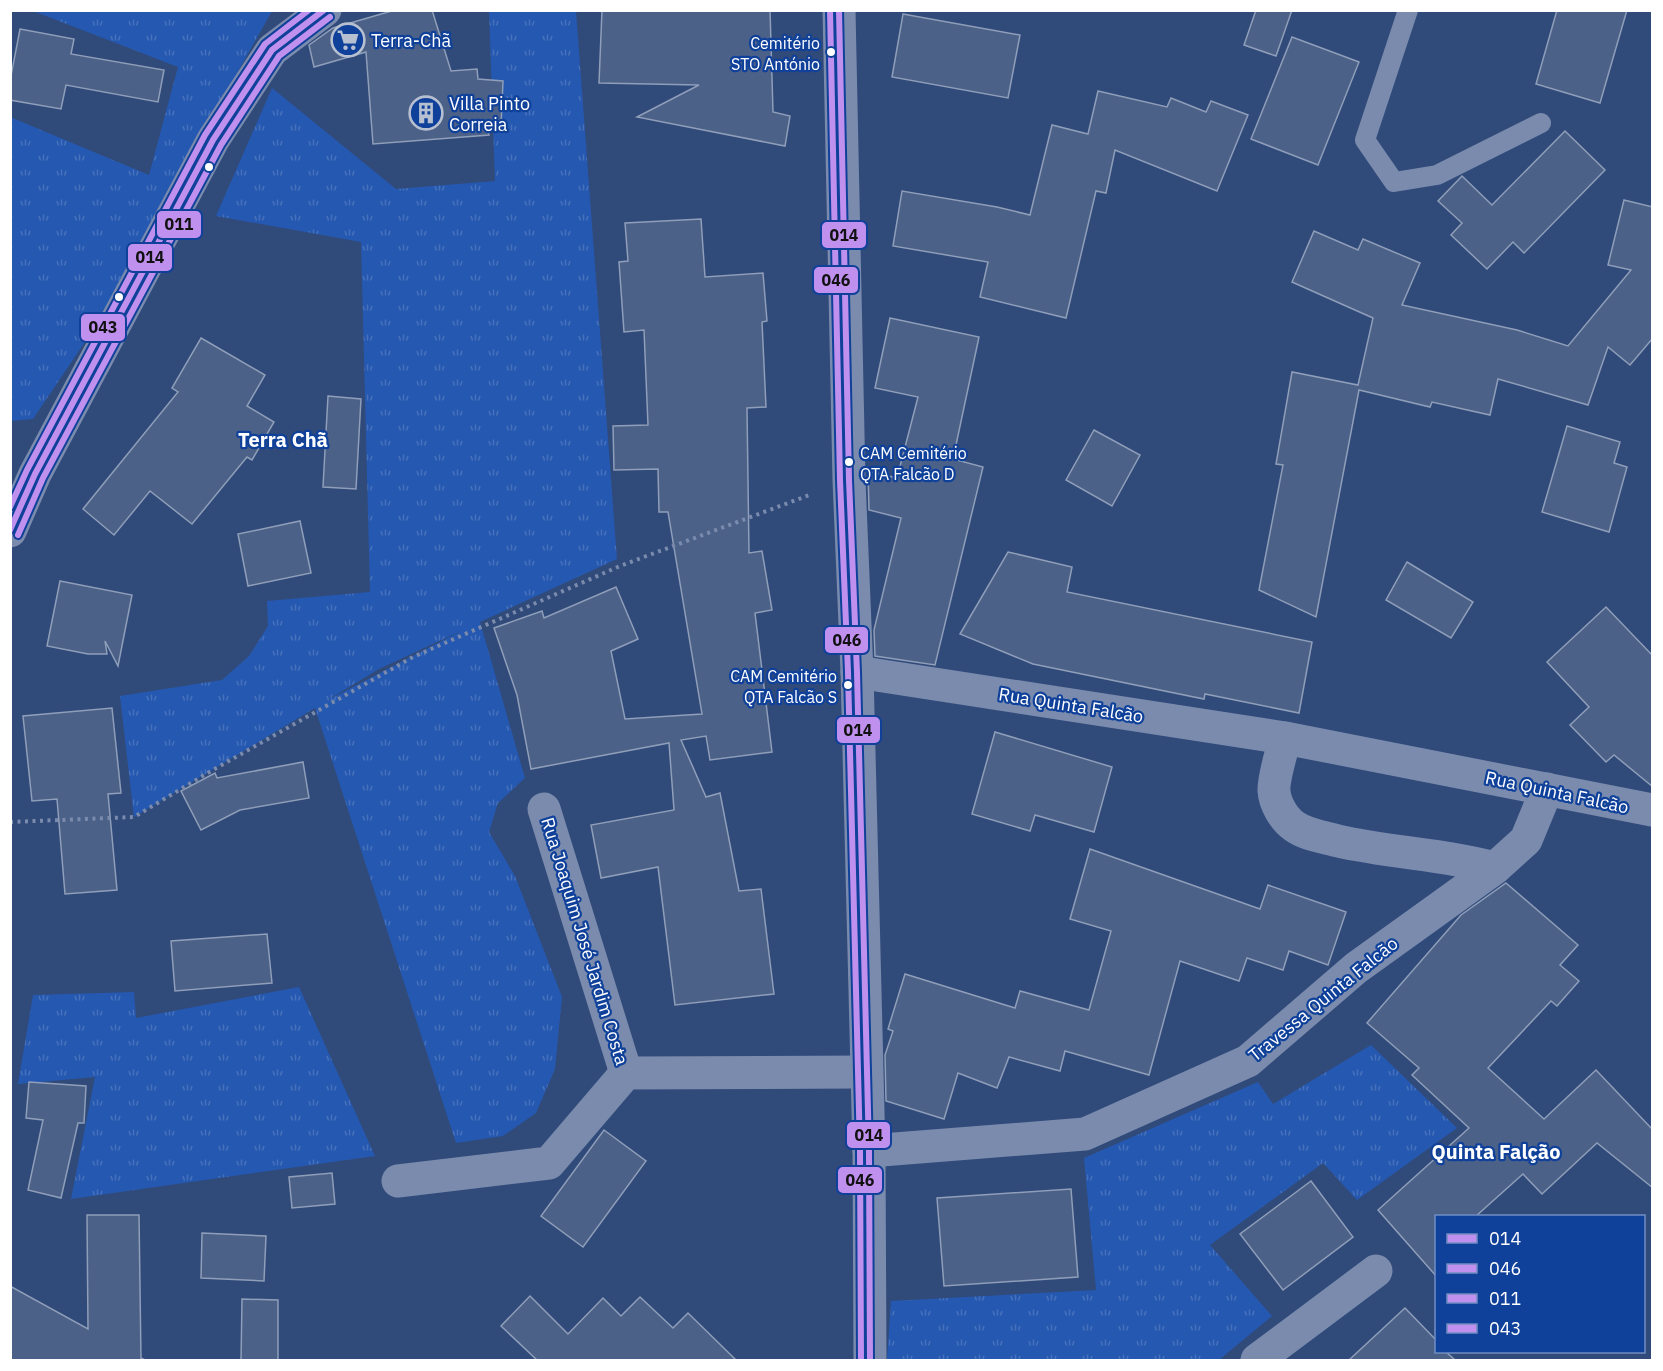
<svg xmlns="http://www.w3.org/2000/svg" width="1663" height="1371" viewBox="0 0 1663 1371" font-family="'IBM Plex Sans',sans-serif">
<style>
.grass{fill:url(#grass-tufts);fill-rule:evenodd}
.building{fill:#4c6188;stroke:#8f9eb9;stroke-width:1.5}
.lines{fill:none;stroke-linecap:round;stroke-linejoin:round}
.path{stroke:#7a8bad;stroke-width:4;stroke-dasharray:3 4.5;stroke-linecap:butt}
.lane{stroke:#7a8bad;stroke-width:20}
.street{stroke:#7a8bad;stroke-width:33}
.bus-1-casing{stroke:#10419a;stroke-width:10}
.bus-2-casing{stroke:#10419a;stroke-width:10}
.bus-3-casing{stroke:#10419a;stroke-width:10}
.bus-4-casing{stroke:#10419a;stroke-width:10}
.bus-1{stroke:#c090ef;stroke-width:6}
.bus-2{stroke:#c090ef;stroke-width:6}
.bus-3{stroke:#c090ef;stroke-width:6}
.bus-4{stroke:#c090ef;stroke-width:6}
.bus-dot{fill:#fff;stroke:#10419a;stroke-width:2}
.labels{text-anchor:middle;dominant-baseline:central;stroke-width:4.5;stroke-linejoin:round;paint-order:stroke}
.bus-label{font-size:16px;fill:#fff;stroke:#10419a;text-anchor:end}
.poi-label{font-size:18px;fill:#fff;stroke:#10419a;text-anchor:start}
.street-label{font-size:18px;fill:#fff;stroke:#10419a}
.neighbourhood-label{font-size:20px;font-weight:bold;fill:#fff;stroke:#10419a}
.line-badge{stroke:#10419a;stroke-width:2}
.pale-badge-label{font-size:16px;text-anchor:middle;font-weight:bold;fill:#111}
</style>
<defs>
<pattern id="grass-tufts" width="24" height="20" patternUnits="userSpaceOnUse" patternTransform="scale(1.5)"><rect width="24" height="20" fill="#2558b0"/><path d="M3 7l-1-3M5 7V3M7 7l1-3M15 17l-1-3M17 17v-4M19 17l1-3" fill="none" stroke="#4671bc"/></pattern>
</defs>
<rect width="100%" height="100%" fill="#304a7a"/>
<!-- grass -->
<g class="grass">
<polygon points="33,11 272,11 91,333 33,419 11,421 10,117 149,175 178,67"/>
<path d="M 489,11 L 576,11 L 617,559 L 480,622 L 525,778 L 498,803 L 489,832 L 515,876 L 562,997 L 555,1069 L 536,1113 L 503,1136 L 456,1143 L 315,708 L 134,817 L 120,696 L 222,680 L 249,656 L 268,626 L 267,601 L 370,592 L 361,242 L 216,216 L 272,88 L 396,189 L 495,181 ZM 463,630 L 326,701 L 379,669 Z"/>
<polygon points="299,987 375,1156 71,1199 95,1077 18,1084 33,995 134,992 136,1018"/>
<polygon points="1371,1045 1457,1128 1357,1200 1323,1163 1210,1245 1272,1316 1219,1360 887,1360 891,1301 1096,1290 1084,1158 1258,1082 1273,1104"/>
</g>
<!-- building -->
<g class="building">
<polygon points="395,10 432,10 451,71 477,69 478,79 503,81 501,126 486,125 489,135 373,144 366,52 314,67 309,45 333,28"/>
<polygon points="602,10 770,10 773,112 790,116 785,146 637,117 699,85 599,83"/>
<polygon points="1256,10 1292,10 1276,56 1244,45"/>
<polygon points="1557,10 1627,10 1600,103 1536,84"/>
<polygon points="903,14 1020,35 1008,98 892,77"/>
<polygon points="20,29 74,39 71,54 164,70 158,102 66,85 61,109 10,100 10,81"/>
<polygon points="1292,37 1359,62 1318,165 1251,139"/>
<polygon points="1098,91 1167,107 1171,98 1206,112 1211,101 1248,115 1217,191 1115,150 1106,193 1096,191 1066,318 980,297 988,262 893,246 902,191 997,207 1030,215 1052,125 1088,134"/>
<polygon points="1565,131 1605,170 1524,253 1513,242 1487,269 1451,235 1462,223 1438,201 1462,176 1492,205"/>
<polygon points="1624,200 1653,207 1653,338 1630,365 1608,347 1588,405 1498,379 1490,415 1432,402 1430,407 1359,390 1316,617 1259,590 1283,465 1276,464 1292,372 1358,385 1373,318 1292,282 1314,231 1358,250 1363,239 1420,263 1402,305 1517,330 1568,346 1631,270 1608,265"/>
<polygon points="701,219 705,277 763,273 767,321 762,322 766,407 747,408 749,553 762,551 772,610 755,613 772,752 710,760 706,736 681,740 706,797 720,793 739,891 761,889 774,994 675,1005 658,867 601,878 591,825 674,810 669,743 531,769 517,695 494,628 542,611 544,618 616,587 638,639 611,651 625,719 702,714 668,512 659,512 658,469 614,470 613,426 648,425 644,330 624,332 619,262 628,261 625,223"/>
<polygon points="890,318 979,337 953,459 983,467 935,665 875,656 874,630 901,518 869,510 868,471 897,478 918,397 875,388"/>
<polygon points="201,338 265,375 247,406 274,422 252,460 247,457 192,524 150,491 114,535 83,509 178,392 172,388"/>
<polygon points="328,396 361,399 356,489 323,487"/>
<polygon points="1567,426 1620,442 1614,463 1627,467 1609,532 1542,512"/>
<polygon points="1094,430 1140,455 1112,506 1066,480"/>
<polygon points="300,521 311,573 248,586 238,534"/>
<polygon points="1008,552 1072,567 1067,592 1312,642 1299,713 1205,694 1204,699 1033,664 960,634"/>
<polygon points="1407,562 1473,602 1451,638 1386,600"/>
<polygon points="60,581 132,595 118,666 105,641 107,654 88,654 47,646"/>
<polygon points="1606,607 1653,656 1653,787 1614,755 1606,762 1570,725 1589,707 1547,662"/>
<polygon points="112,708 121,793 108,794 117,890 65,894 57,799 32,801 23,716"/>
<polygon points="995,732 1112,767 1094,832 1035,815 1030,831 972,814"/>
<polygon points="303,762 309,798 240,810 201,830 181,791 215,773 217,778"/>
<polygon points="1090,849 1260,909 1268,885 1346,912 1328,965 1289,951 1283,970 1247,958 1239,981 1180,961 1149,1075 1065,1051 1060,1071 1009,1057 997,1088 958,1073 944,1119 886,1101 885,1055 893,1031 888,1029 905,974 1015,1008 1020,991 1089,1010 1111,931 1070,919"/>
<polygon points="1506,883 1578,945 1560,965 1579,981 1557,1006 1551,1001 1488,1068 1544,1119 1596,1070 1653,1130 1653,1188 1597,1143 1542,1194 1523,1174 1476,1216 1437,1216 1437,1277 1378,1210 1469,1128 1412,1075 1419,1068 1367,1023 1461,915"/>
<polygon points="267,934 272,983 175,991 171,941"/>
<polygon points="29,1082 86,1086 84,1123 78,1123 61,1198 28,1190 43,1120 26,1118"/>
<polygon points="604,1130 646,1161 583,1247 541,1216"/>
<polygon points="332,1173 335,1204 292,1208 289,1177"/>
<polygon points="1311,1181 1353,1237 1283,1290 1240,1234"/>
<polygon points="1071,1189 1078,1277 944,1286 937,1198"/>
<polygon points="87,1215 139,1215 141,1358 145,1360 10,1360 10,1286 88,1329"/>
<polygon points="202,1233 266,1236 264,1281 201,1278"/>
<polygon points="530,1296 568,1334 603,1298 621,1316 640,1297 673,1328 688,1313 736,1360 537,1360 501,1326"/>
<polygon points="242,1299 278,1300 278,1360 241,1360"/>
<polygon points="1405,1308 1437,1341 1437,1352 1446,1352 1455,1360 1349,1360"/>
</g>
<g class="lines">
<!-- path -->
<polyline class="path" points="10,822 134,817 211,771 413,657 620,566 812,494"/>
<!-- lane -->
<polyline class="lane" points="1408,10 1365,140 1394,182 1437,175 1541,123"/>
<!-- street -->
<g class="street">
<polyline points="839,10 849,480 857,672 869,1151 870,1360"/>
<polyline points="10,531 35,474 213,140 272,50 325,10"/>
<polyline points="857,672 1285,738 1652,810"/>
<path d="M 1285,738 C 1282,751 1273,779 1274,791 C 1275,804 1284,819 1294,826 C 1306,835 1324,837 1338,841 C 1390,853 1444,854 1495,868"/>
<polyline points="544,809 626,1073"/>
<polyline points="869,1151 1085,1134 1248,1061 1356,968 1495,868 1526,840 1547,789"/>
<polyline points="398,1181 549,1163 626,1073 866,1072"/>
<polyline points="1257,1360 1376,1271"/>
</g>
<!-- bus-1 casing -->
<g class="bus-1-casing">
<g id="bus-1">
<polyline points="839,10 849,480 857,672 869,1151 870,1360"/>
<polyline points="10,530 35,474 213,140 272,50 324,10"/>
</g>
</g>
<!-- bus-2 casing -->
<g class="bus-2-casing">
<polyline id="bus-2" points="830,10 840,480 848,672 860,1151 861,1360"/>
</g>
<!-- bus-3 casing -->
<g class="bus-3-casing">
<polyline id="bus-3" points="18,535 43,478 221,145 279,56 330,17"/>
</g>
<!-- bus-4 casing -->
<g class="bus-4-casing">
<polyline id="bus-4" points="10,507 27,470 205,135 265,44 309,10"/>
</g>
<!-- bus-1 -->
<use href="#bus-1" class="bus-1"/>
<!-- bus-2 -->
<use href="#bus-2" class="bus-2"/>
<!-- bus-3 -->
<use href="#bus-3" class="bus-3"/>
<!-- bus-4 -->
<use href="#bus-4" class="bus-4"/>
</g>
<!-- icons -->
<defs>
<g id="supermarket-ring" transform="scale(1.725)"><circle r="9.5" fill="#10419a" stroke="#b7c0d0" stroke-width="1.5"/><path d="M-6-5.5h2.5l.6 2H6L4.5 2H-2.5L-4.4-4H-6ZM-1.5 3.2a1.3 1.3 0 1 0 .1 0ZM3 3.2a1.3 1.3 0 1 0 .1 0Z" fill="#b7c0d0"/></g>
<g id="building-ring" transform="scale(1.725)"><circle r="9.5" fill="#10419a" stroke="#b7c0d0" stroke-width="1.5"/><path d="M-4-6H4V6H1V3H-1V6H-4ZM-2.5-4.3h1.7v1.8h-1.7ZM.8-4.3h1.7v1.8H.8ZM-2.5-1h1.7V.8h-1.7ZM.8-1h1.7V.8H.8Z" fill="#b7c0d0"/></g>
</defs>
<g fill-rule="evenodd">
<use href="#supermarket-ring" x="348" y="40"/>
<use href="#building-ring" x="426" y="113"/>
</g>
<!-- markers -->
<g class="bus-dot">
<circle cx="831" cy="52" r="5"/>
<circle cx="209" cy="167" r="5"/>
<circle cx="119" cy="297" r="5"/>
<circle cx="849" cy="462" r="5"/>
<circle cx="848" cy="685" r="5"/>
</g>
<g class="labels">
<!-- bus labels -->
<g class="bus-label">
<text x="820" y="43">Cemitério<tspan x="820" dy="21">STO António</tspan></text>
<text x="860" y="453" text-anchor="start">CAM Cemitério<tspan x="860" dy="21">QTA Falcão D</tspan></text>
<text x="837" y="676">CAM Cemitério<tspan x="837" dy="21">QTA Falcão S</tspan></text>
</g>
<!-- poi labels -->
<g class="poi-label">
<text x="371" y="40">Terra-Chã</text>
<text x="449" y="103">Villa Pinto<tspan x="449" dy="21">Correia</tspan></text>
</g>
<!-- street labels -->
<g class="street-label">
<text transform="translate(1071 705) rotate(9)">Rua Quinta Falcão</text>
<text transform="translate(1557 792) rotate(12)">Rua Quinta Falcão</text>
<text transform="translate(585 941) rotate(73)">Rua Joaquim José Jardim Costa</text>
<text transform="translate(1323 999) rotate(-39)">Travessa Quinta Falcão</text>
</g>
<!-- neighbourhood labels -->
<g class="neighbourhood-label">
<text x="283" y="439">Terra Chã</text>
<text x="1496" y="1151">Quinta Falção</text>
</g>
</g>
<g class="line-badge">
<rect x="156" y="210" width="46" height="29" rx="6" fill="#c090ef"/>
<rect x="821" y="221" width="46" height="28" rx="6" fill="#c090ef"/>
<rect x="127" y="243" width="46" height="29" rx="6" fill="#c090ef"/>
<rect x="813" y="266" width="46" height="28" rx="6" fill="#c090ef"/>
<rect x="80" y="313" width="46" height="29" rx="6" fill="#c090ef"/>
<rect x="824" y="626" width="45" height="28" rx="6" fill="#c090ef"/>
<rect x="836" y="716" width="45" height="28" rx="6" fill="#c090ef"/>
<rect x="846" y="1121" width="45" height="28" rx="6" fill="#c090ef"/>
<rect x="837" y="1166" width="46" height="28" rx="6" fill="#c090ef"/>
</g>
<g class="pale-badge-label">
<text x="179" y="230">011</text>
<text x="844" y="241">014</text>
<text x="150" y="263">014</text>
<text x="836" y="286">046</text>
<text x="103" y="333">043</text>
<text x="847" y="646">046</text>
<text x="858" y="736">014</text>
<text x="869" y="1141">014</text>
<text x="860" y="1186">046</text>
</g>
<!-- border -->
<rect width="1663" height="1371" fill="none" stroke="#ffffff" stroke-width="24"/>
<!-- legend -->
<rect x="1435" y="1215" width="210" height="138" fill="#10419a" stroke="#708dc2" stroke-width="1.5"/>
<rect x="1447" y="1234" width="30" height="9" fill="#c090ef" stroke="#708dc2" stroke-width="1.5"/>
<text x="1489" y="1245" font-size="18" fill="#ffffff">014</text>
<rect x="1447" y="1264" width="30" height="9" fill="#c090ef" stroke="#708dc2" stroke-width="1.5"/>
<text x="1489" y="1275" font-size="18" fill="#ffffff">046</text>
<rect x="1447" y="1294" width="30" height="9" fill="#c090ef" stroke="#708dc2" stroke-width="1.5"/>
<text x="1489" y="1305" font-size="18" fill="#ffffff">011</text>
<rect x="1447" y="1324" width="30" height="9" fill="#c090ef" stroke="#708dc2" stroke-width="1.5"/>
<text x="1489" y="1335" font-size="18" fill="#ffffff">043</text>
</svg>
